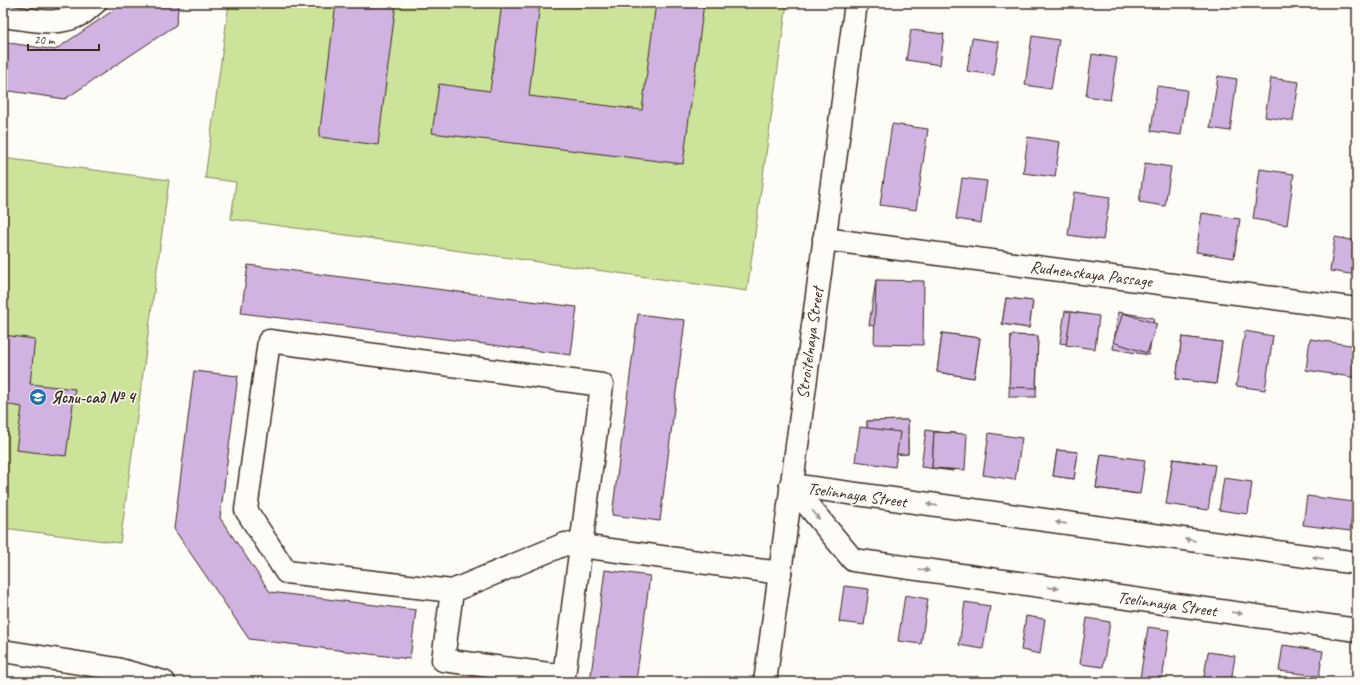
<svg xmlns="http://www.w3.org/2000/svg" width="1360" height="685" viewBox="0 0 1360 685" font-family="Caveat,sans-serif">
<style>
.green{fill:#cce49a;stroke:#84875c}
.building{fill:#d0b3e1;stroke:#3b2a1e}
.lines{fill:none;stroke-linecap:round;stroke-linejoin:round}
.minor-casing{stroke:#3b2a1e;stroke-width:25}
.minor{stroke:#fdfcf7;stroke-width:22}
.oneway{fill:#9c938a}
.labels{text-anchor:middle;dominant-baseline:central;stroke-width:3;stroke-linejoin:round;paint-order:stroke}
.street-label{font-size:17px;fill:#3b2a1e;stroke:#fdfcf7}
.poi-label{font-size:17px;font-weight:bold;fill:#3b2a1e;stroke:#fdfcf7;text-anchor:start}
</style>
<rect width="100%" height="100%" fill="#fdfcf7"/>
<filter id="ink" filterUnits="userSpaceOnUse"><feTurbulence type="fractalNoise" baseFrequency=".025" numOctaves="2"/><feDisplacementMap in="SourceGraphic" scale="8" xChannelSelector="R" yChannelSelector="G"/><feConvolveMatrix kernelMatrix="1 2 1 2 8 2 1 2 1" color-interpolation-filters="sRGB"/></filter>
<g filter="url(#ink)">
<!-- green -->
<g class="green">
<polygon points="229,3 787,3 747,291 231,219 236,182 205,178"/>
<polygon points="3,158 169,180 120,543 3,528"/>
</g>
<!-- building -->
<g class="building">
<polygon points="124,3 179,3 176,25 65,99 3,90 3,42 55,50"/>
<polygon points="336,3 396,3 378,145 319,137"/>
<polygon points="502,3 540,3 529,96 642,110 656,3 704,3 683,164 432,133 439,84 490,91"/>
<polygon points="911,30 944,34 940,65 906,60"/>
<polygon points="1032,36 1059,40 1051,89 1025,85"/>
<polygon points="972,38 999,42 994,75 967,71"/>
<polygon points="1092,54 1117,58 1110,100 1086,96"/>
<polygon points="1218,76 1237,79 1230,131 1210,128"/>
<polygon points="1271,78 1299,82 1293,121 1265,117"/>
<polygon points="1157,86 1187,90 1181,135 1151,131"/>
<polygon points="892,124 928,129 916,210 880,205"/>
<polygon points="1028,137 1060,142 1055,177 1023,173"/>
<polygon points="1145,163 1171,167 1165,206 1139,202"/>
<polygon points="1260,169 1294,174 1287,225 1253,219"/>
<polygon points="962,178 987,181 981,223 956,219"/>
<polygon points="1074,192 1110,197 1103,240 1068,235"/>
<polygon points="1202,213 1240,219 1234,258 1196,252"/>
<polygon points="1335,237 1357,241 1357,275 1330,271"/>
<polygon points="248,265 577,307 571,355 241,313"/>
<polygon points="876,280 914,285 908,330 869,325"/>
<polygon points="876,280 924,281 923,345 874,344"/>
<polygon points="1006,298 1033,301 1029,328 1002,324"/>
<polygon points="1006,298 1033,301 1029,328 1002,324"/>
<polygon points="1065,311 1091,315 1087,347 1060,343"/>
<polygon points="1071,312 1099,316 1095,349 1066,345"/>
<polygon points="1118,312 1154,318 1149,355 1113,349"/>
<polygon points="1123,313 1157,324 1147,353 1113,342"/>
<polygon points="638,314 685,320 660,521 612,515"/>
<polygon points="1245,331 1273,336 1265,390 1236,386"/>
<polygon points="942,333 980,338 974,378 937,372"/>
<polygon points="942,333 980,338 974,378 937,372"/>
<polygon points="3,335 35,339 30,384 75,389 66,456 16,450 22,407 3,404"/>
<polygon points="1011,335 1038,336 1036,397 1009,397"/>
<polygon points="1011,335 1038,336 1036,388 1009,387"/>
<polygon points="1182,337 1222,342 1216,384 1176,379"/>
<polygon points="1182,337 1222,342 1216,384 1176,379"/>
<polygon points="1310,339 1357,346 1357,378 1306,370"/>
<polygon points="194,371 238,376 220,518 270,592 416,610 410,659 249,639 174,529"/>
<polygon points="908,420 908,454 868,455 867,421"/>
<polygon points="908,420 908,454 868,455 867,421"/>
<polygon points="860,427 900,432 895,467 855,461"/>
<polygon points="926,430 959,435 953,471 921,467"/>
<polygon points="934,432 956,433 954,470 932,468"/>
<polygon points="934,432 967,434 965,470 932,468"/>
<polygon points="989,433 1022,438 1015,480 983,475"/>
<polygon points="1057,450 1078,452 1074,479 1053,476"/>
<polygon points="1057,450 1078,452 1074,479 1053,476"/>
<polygon points="1101,454 1142,460 1137,494 1096,488"/>
<polygon points="1101,454 1145,460 1140,494 1096,488"/>
<polygon points="1173,459 1205,463 1200,496 1168,492"/>
<polygon points="1173,459 1215,465 1208,510 1166,504"/>
<polygon points="1224,478 1252,482 1248,514 1219,510"/>
<polygon points="1307,496 1354,502 1350,531 1303,525"/>
<polygon points="605,570 650,576 636,682 590,682"/>
<polygon points="844,586 869,589 864,625 839,622"/>
<polygon points="905,595 928,599 921,644 898,641"/>
<polygon points="965,602 990,606 983,649 959,645"/>
<polygon points="1026,616 1045,619 1040,654 1021,650"/>
<polygon points="1087,618 1110,622 1103,667 1080,664"/>
<polygon points="1148,627 1169,630 1162,681 1140,678"/>
<polygon points="1283,645 1323,651 1319,676 1279,671"/>
<polygon points="1208,652 1235,656 1231,682 1203,682"/>
</g>
<g class="lines">
<!-- minor casing -->
<g class="minor-casing">
<g id="minor">
<path d="M 3,16 C 29,19 58,28 83,13 C 87,10 91,6 95,3"/>
<polyline points="824,239 1357,309"/>
<polyline points="791,485 853,560 1357,630"/>
<polyline points="791,485 1357,563"/>
<polyline points="452,591 443,660 564,676 602,385 269,341 246,510 286,572 452,591 565,544 581,546 780,573"/>
<polyline points="3,651 117,669 164,682"/>
<polyline points="765,682 780,573 856,3"/>
</g>
</g>
<!-- minor -->
<use href="#minor" class="minor"/>
</g>
<!-- one-way arrows -->
<defs><path id="oneway-solid" d="M-6-.8H1V-3.2L6.5 0L1 3.2V.8H-6Z"/></defs>
<g class="oneway">
<use href="#oneway-solid" transform="translate(932 505) rotate(-172)"/>
<use href="#oneway-solid" transform="translate(816 515) rotate(51)"/>
<use href="#oneway-solid" transform="translate(1061 523) rotate(-172)"/>
<use href="#oneway-solid" transform="translate(1190 540) rotate(-172)"/>
<use href="#oneway-solid" transform="translate(1318 558) rotate(-172)"/>
<use href="#oneway-solid" transform="translate(924 570) rotate(8)"/>
<use href="#oneway-solid" transform="translate(1053 588) rotate(8)"/>
<use href="#oneway-solid" transform="translate(1237 613) rotate(8)"/>
</g>
</g>
<!-- icons -->
<defs>
<g id="school-disc" transform="scale(0.9)"><circle r="9.5" fill="#1f6fb2" stroke="#fdfcf7"/><path d="M0-5L7-2L0 1L-7-2ZM-4 1L0 2.5L4 1V4Q0 6-4 4Z" fill="#fff"/></g>
</defs>
<g fill-rule="evenodd">
<use href="#school-disc" x="38" y="397"/>
</g>
<g class="labels">
<!-- street labels -->
<g class="street-label">
<text transform="translate(1091 274) rotate(7)">Rudnenskaya Passage</text>
<text transform="translate(810 343) rotate(-82)">Stroitelnaya Street</text>
<text transform="translate(857 495) rotate(8)">Tselinnaya Street</text>
<text transform="translate(1167 604) rotate(8)">Tselinnaya Street</text>
</g>
<!-- poi labels -->
<g class="poi-label">
<text x="51" y="397">Ясли-сад № 4</text>
</g>
</g>
<!-- margin -->
<rect width="1360" height="685" fill="none" stroke="#fdfcf7" stroke-width="16"/>
<rect x="8" y="8" width="1344" height="669" fill="none" stroke="#3b2a1e" stroke-width="1.5" filter="url(#ink)"/>
<!-- scale -->
<path d="M28 44v6h71v-6" fill="none" stroke="#3b2a1e" stroke-width="2"/>
<text x="34" y="44" font-size="12" fill="#3b2a1e" stroke="#fdfcf7" stroke-width="3" paint-order="stroke">20 m</text>
</svg>
